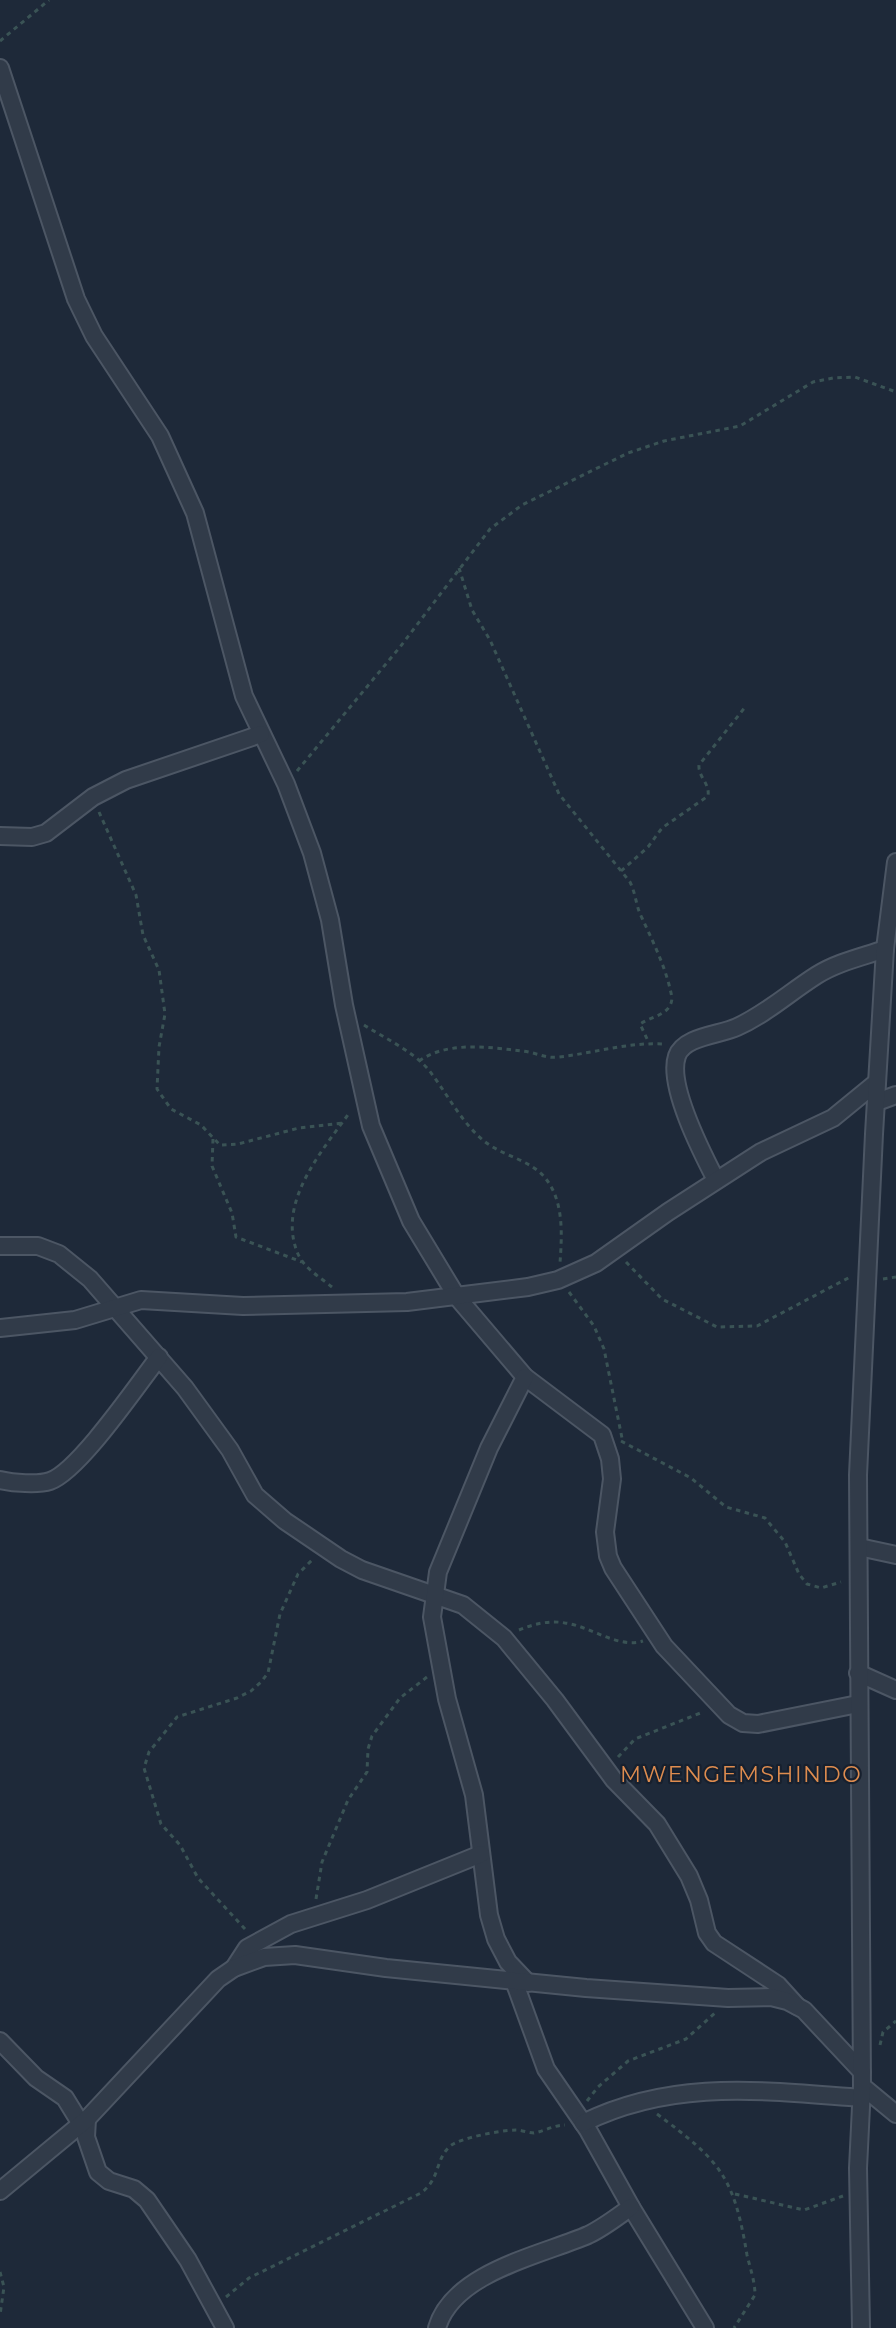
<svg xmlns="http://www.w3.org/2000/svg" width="896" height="2328" viewBox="0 0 896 2328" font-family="Montserrat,sans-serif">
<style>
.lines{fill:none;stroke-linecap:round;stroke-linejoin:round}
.street-casing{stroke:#4c5664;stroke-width:20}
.path{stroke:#3a5355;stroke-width:3;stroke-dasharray:4.5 4.5;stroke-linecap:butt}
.street{stroke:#313b49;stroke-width:16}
.labels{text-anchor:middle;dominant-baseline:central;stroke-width:4.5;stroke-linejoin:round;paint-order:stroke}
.quarter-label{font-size:22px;letter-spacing:1.5px;fill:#de8c4f;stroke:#17202e}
</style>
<rect width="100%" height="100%" fill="#1e2939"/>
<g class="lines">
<!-- street casing -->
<g class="street-casing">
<g id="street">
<polyline points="0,68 76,299 94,336 160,436 195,513 244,696 286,784 312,853 330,920 344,1005 371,1126 411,1221 457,1297 525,1377 602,1435 610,1459 612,1479 605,1532 608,1556 613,1568 664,1646 729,1715 743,1723 758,1724 858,1704"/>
<polyline points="0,836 32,837 46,833 93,797 126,780 261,734"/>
<polyline points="877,1102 896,1095"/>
<path d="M 716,1180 C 702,1153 667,1085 677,1056 C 684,1036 720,1035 737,1027 C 766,1014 790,992 817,975 C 838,962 862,957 885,949"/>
<polyline points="0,1246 38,1246 59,1254 90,1279 185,1388 230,1450 255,1495 285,1521 341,1559 362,1570 463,1605 504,1638 555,1700 614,1780 657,1824 689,1876 699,1900 707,1933 714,1943 778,1985 797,2006"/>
<polyline points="0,1328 75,1320 141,1300 243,1306 407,1302 528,1287 558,1280 596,1263 668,1212 761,1152 833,1118 877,1082"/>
<polyline points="525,1377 489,1448 438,1572 432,1617 447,1699 474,1795 489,1915 496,1939 508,1962 528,1983"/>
<path d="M 0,1480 C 13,1483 38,1485 50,1481 C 79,1471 138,1384 159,1357"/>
<polyline points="859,1547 896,1555"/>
<polyline points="858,1673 896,1690"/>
<polyline points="234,1968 247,1948 291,1924 367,1900 481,1854"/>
<polyline points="514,1981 546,2069 588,2130 631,2207 705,2328"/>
<polyline points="0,2041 36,2078 65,2098 81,2124"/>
<polyline points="862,2086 896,2114"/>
<polyline points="87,2119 86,2137 98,2172 109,2181 134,2189 147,2200 188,2260 225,2328"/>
<path d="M 583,2123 C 674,2078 764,2091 862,2098"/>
<polyline points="0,2191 87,2119 218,1979 234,1968 264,1957 295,1955 386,1968 586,1988 728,1998 771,1997 787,2001 804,2010 862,2072"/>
<path d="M 437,2328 C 453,2272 542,2255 588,2235 C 603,2228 617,2217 631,2207"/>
<polyline points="861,2328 858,2168 862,2086 858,1475 874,1134 885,949 896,862"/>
</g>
</g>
<!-- path -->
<g class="path">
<polyline points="0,41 49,0"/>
<path d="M 459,568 L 472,610 L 490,640 L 559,794 L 630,882 C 636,894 636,907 642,918 C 654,944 667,970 672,998 C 671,1015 652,1016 640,1024 L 649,1043"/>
<polyline points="297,771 400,647 490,529 522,505 628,453 664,441 740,426 813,382 833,378 855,377 896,392"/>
<polyline points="99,812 136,895 143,935 159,970 165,1014 159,1047 157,1089 171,1109 201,1125 220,1145 238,1144 299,1128 343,1123"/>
<path d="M 621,871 L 648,847 L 662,828 L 708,796 C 710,783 698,777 699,765 L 746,706"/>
<path d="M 364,1025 C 386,1039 411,1050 428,1069 C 447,1093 460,1121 484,1141 C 502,1156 532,1160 546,1179 C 564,1202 562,1235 560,1263"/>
<path d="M 419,1061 C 447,1041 489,1047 522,1051 C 535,1052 546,1059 559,1057 C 594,1053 628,1042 664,1044"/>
<polyline points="213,1139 212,1166 232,1213 236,1237 302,1262"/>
<polyline points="626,1262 662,1299 717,1327 757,1326 852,1276"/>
<polyline points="883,1279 896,1277"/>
<path d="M 332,1287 C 321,1278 304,1268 298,1254 C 276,1203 322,1151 350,1112"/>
<polyline points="569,1292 594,1326 604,1349 622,1438"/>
<polyline points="621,1441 691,1478 726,1507 765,1518 785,1542 799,1574 807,1584 821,1588 841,1582"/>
<path d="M 519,1630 C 533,1624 550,1620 565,1623 C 590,1626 618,1649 643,1641"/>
<polyline points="618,1757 635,1739 703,1712"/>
<polyline points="316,1899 322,1862 348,1800 367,1772 368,1749 372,1736 400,1698 427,1677"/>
<polyline points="245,1929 198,1878 180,1845 161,1824 144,1768 149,1752 177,1717 237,1698 251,1691 261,1682 268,1673 280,1614 298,1574 313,1559"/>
<polyline points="880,2045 883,2032 896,2021"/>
<polyline points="587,2101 598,2087 628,2061 686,2039 715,2013"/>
<path d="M 657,2114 C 720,2161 734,2176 747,2255 C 750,2268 755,2281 755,2295 L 734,2328"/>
<polyline points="735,2194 804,2210 843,2196"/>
<polyline points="0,2272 4,2287 0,2315"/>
<path d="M 226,2297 L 249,2278 L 421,2193 C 440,2179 435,2161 449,2147 C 458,2138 502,2130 516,2130 C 522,2130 528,2133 534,2133 C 545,2131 554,2125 565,2125"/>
</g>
<!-- street -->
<use href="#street" class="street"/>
</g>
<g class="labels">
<!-- quarter labels -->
<g class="quarter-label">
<text x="741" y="1774">MWENGEMSHINDO</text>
</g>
</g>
</svg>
